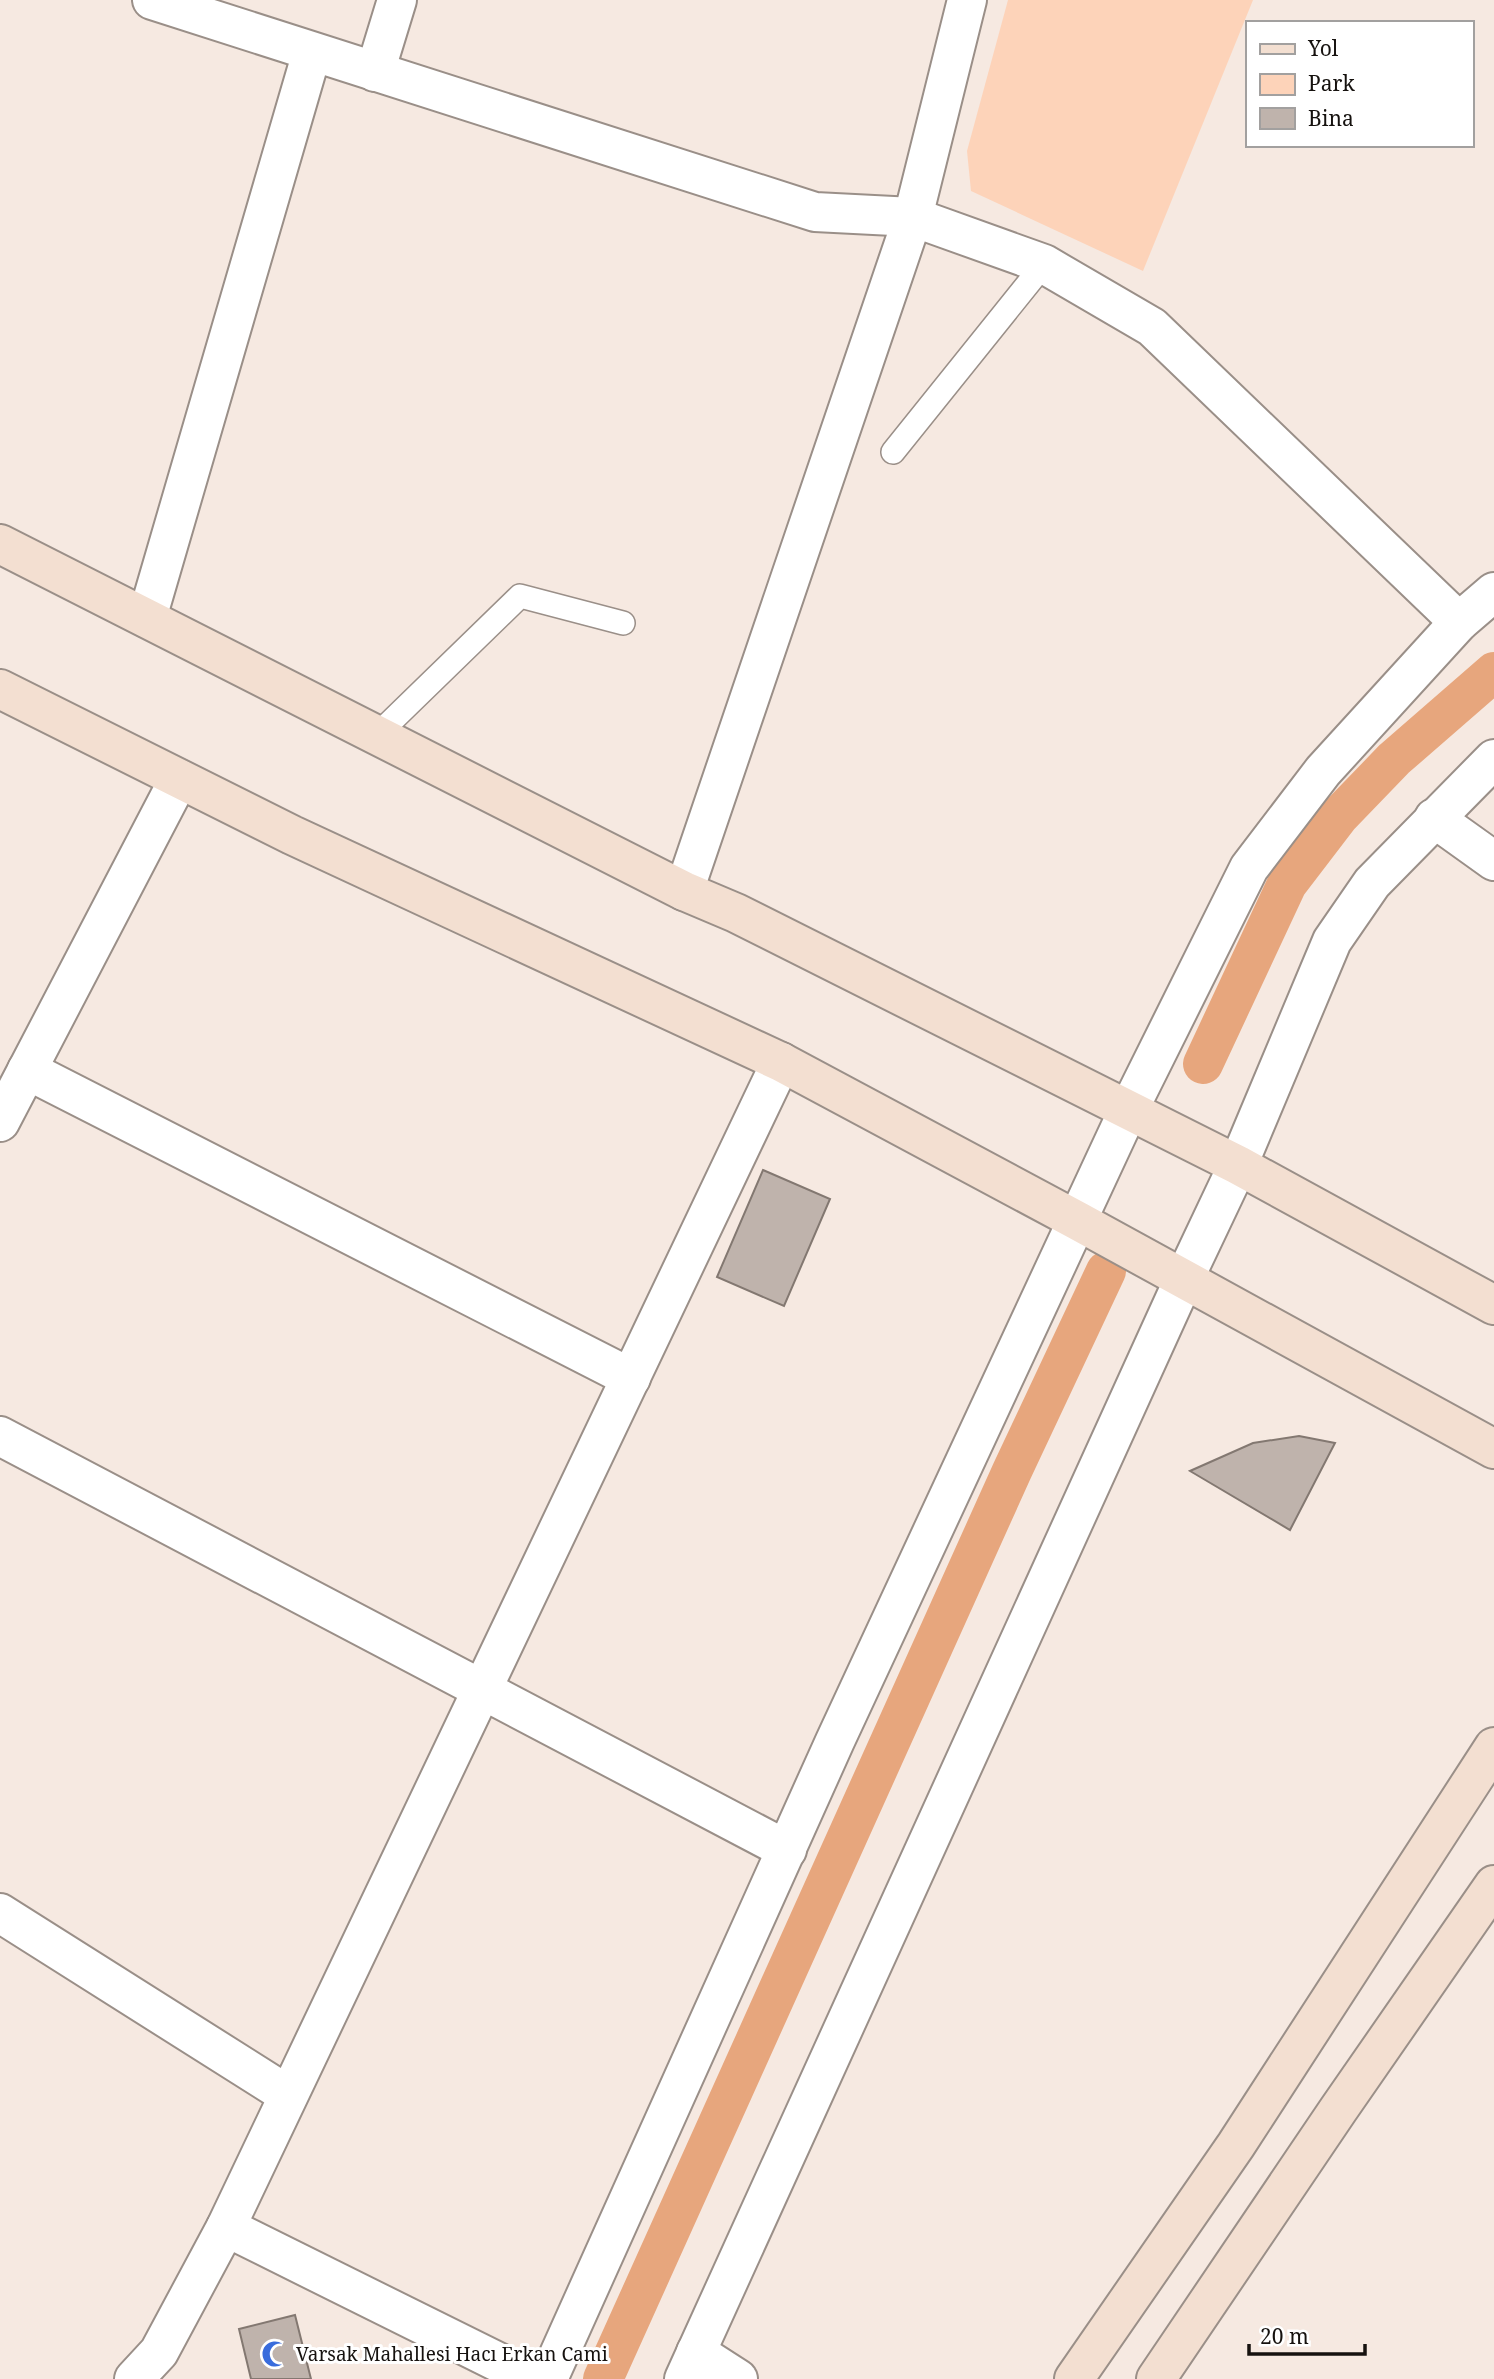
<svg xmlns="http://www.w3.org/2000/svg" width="1494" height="2379" viewBox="0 0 1494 2379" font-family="'Noto Serif',serif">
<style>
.green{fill:#fdd3b9}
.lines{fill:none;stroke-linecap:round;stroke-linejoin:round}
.canal{stroke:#e7a67d;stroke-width:40}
.building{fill:#bfb3ac;stroke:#837871;stroke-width:2}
.lane-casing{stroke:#9a8f88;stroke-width:26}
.street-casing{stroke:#9a8f88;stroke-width:42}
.secondary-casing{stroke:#9a8f88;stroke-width:42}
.lane{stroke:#fff;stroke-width:23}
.street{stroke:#fff;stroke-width:38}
.secondary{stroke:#f3dfd1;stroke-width:38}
.labels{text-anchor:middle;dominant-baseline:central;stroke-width:6;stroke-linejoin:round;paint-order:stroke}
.poi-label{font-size:19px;fill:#16120f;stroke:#fff;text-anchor:start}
</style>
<rect width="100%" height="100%" fill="#f6e9e1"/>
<!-- green -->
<polygon class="green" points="1008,0 1253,0 1143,271 971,191 967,151"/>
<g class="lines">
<!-- canal -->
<g class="canal">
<polyline points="1203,1064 1287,884 1339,816 1394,759 1494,672"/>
<polyline points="603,2379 1012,1471 1106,1271"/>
</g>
</g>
<!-- building -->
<g class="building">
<polygon points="763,1170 830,1199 784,1306 717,1277"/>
<polygon points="1299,1436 1335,1443 1290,1530 1190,1471 1253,1443"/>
<polygon points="295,2315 311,2379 251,2379 239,2329"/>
</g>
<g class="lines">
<!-- lane casing -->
<g class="lane-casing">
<g id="lane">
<polyline points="893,452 1044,264"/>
<polyline points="377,735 520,596 623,623"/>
</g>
</g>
<!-- street casing -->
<g class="street-casing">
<g id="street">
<polyline points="152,0 815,212 913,217 1044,264 1152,327 1459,622"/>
<polyline points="375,72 397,0"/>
<polyline points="147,618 312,52"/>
<polyline points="1434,818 1494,861"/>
<polyline points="684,891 913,217 967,0"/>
<polyline points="27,1070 631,1378"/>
<polyline points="0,1122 179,779"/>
<polyline points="0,1436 787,1850"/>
<polyline points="0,1913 288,2095"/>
<polyline points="226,2227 532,2379"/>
<polyline points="696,2352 738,2379"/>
<polyline points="134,2379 159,2352 226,2227 781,1062"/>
<polyline points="548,2379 835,1741 1128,1111 1249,868 1323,771 1459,622 1494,592"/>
<polyline points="684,2379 1184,1279 1238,1165 1332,941 1372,883 1494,759"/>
</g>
</g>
<!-- secondary casing -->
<g class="secondary-casing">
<g id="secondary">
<polyline points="0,544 684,891 736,913 1238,1165 1494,1305"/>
<polyline points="0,689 292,835 781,1062 1078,1221 1494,1449"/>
<polyline points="1074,2379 1236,2145 1494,1747"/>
<polyline points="1156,2379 1338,2110 1494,1885"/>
</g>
</g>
<!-- lane -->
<use href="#lane" class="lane"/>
<!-- street -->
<use href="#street" class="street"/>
<!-- secondary -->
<use href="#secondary" class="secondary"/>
</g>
<!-- icons -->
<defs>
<g id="mosque-bare" transform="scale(2.1)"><path d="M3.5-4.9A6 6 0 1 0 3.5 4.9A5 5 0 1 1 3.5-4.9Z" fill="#396cdc" stroke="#fff" stroke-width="2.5" paint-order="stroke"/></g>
</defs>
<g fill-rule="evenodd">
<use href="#mosque-bare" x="275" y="2354"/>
</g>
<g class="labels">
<!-- poi labels -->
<g class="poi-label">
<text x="296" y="2354">Varsak Mahallesi Hacı Erkan Cami</text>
</g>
</g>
<!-- legend -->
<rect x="1246" y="21" width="228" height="126" fill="#ffffff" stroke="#a2a09f" stroke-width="2"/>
<rect x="1260" y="44" width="35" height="10" fill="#f3dfd1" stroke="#a2a09f" stroke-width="2"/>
<text x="1308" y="56" font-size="21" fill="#16120f">Yol</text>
<rect x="1260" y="74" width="35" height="21" fill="#fdd3b9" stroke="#a2a09f" stroke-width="2"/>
<text x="1308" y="91" font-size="21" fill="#16120f">Park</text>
<rect x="1260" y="108" width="35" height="21" fill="#bfb3ac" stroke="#a2a09f" stroke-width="2"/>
<text x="1308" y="126" font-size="21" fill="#16120f">Bina</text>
<!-- scale -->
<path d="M1249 2344v10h116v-10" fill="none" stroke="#16120f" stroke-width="3.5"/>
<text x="1260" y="2344" font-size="21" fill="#16120f" stroke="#ffffff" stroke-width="5" paint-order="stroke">20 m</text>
</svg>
